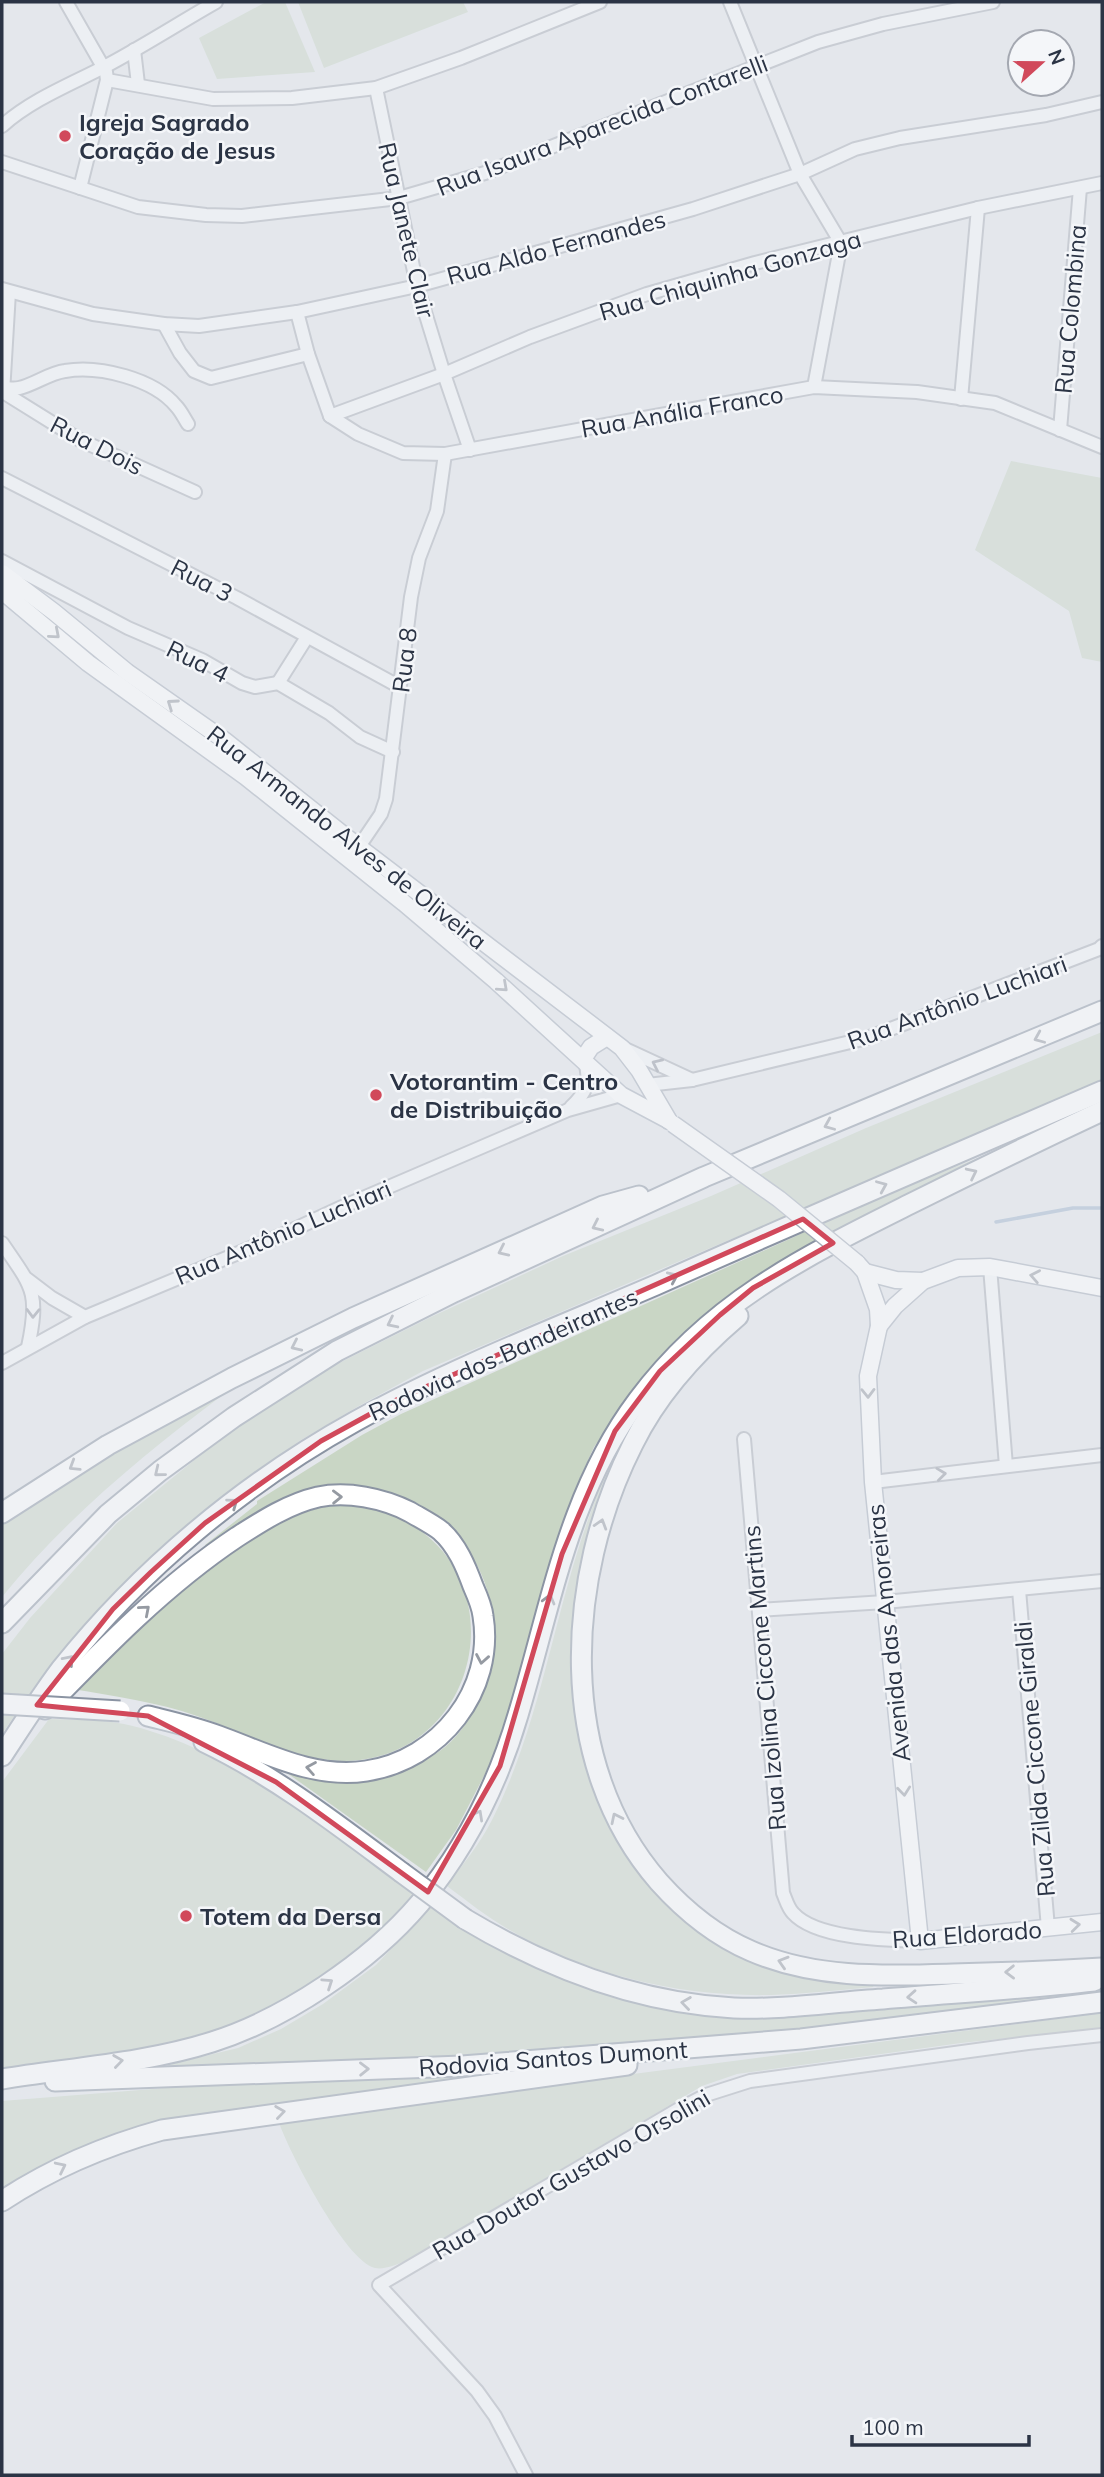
<svg xmlns="http://www.w3.org/2000/svg" width="1104" height="2477" viewBox="0 0 1104 2477" font-family="Mulish,sans-serif">
<style>
.green{fill:#c9d6c5}
.lines{fill:none;stroke-linecap:round;stroke-linejoin:round}
.stream{stroke:#9fb4cc;stroke-width:3.5}
.minor-casing{stroke:#a9aeb7;stroke-width:16}
.major-casing{stroke:#a3abb8;stroke-width:19}
.highway-casing{stroke:#8b94a3;stroke-width:23}
.minor{stroke:#f7f8fa;stroke-width:12}
.major{stroke:#fff;stroke-width:16}
.highway{stroke:#fff;stroke-width:19}
.major-bridge-casing{stroke:#a3abb8;stroke-width:19;stroke-linecap:butt}
.highway-bridge-casing{stroke:#8b94a3;stroke-width:23;stroke-linecap:butt}
.major-bridge{stroke:#fff;stroke-width:16}
.highway-bridge{stroke:#fff;stroke-width:19}
.oneway{stroke:#959aa2}
.oneway2{stroke:#9196a0}
.marked{fill:none;stroke:#d1495b;stroke-width:5;stroke-linejoin:round}
.poi-dot{fill:#d1495b;stroke:#f4f6f9;stroke-width:2.5}
.labels{text-anchor:middle;dominant-baseline:central;stroke-width:5;stroke-linejoin:round;paint-order:stroke}
.poi-label{font-size:24px;font-weight:bold;fill:#2b3445;stroke:#f4f6f9;text-anchor:start}
.street-label{font-size:24px;fill:#2b3445;stroke:#f4f6f9}
</style>
<rect width="100%" height="100%" fill="#e4e7ec"/>
<!-- green -->
<g class="green">
<polygon points="266,2 285,2 315,72 217,79 199,38"/>
<polygon points="298,2 463,2 468,12 324,68"/>
<polygon points="1011,461 1102,478 1102,662 1082,658 1069,611 975,550"/>
<polygon points="1102,1032 1102,1082 847,1194 729,1240 423,1371 357,1407 301,1440 209,1508 138,1570 73,1639 37,1683 2,1734 2,1654 30,1618 117,1523 214,1444 272,1403 329,1368 431,1317 563,1256 711,1196 866,1128"/>
<path d="M 1006,1147 L 837,1233 L 661,1359 L 634,1390 L 594,1447 L 579,1480 L 547,1577 L 502,1735 L 485,1774 L 456,1830 L 426,1872 L 280,1768 C 325,1785 363,1788 408,1768 C 421,1762 434,1756 445,1747 C 461,1734 473,1714 481,1695 C 515,1619 480,1528 402,1498 C 384,1490 360,1483 340,1485 C 289,1491 248,1519 207,1547 L 205,1545 L 257,1504 L 257,1501 L 362,1435 L 401,1414 L 794,1237 L 827,1221 L 831,1216 Z"/>
<path d="M 224,1394 C 144,1454 65,1519 2,1597 L 2,1524 C 73,1475 146,1432 224,1394 Z"/>
<path d="M 641,1410 L 581,1584 L 602,1804 L 709,1933 L 875,1982 L 873,1987 C 839,1990 805,1994 771,1995 C 681,1997 586,1975 508,1929 C 487,1917 467,1901 447,1886 C 462,1865 480,1844 492,1820 C 558,1689 558,1536 641,1410 Z"/>
<path d="M 337,1505 C 347,1505 358,1505 369,1506 C 381,1508 392,1514 403,1520 C 513,1576 483,1745 360,1760 C 303,1767 249,1733 197,1716 C 157,1702 114,1696 72,1689 C 138,1627 245,1515 337,1505 Z"/>
<path d="M 49,1719 C 74,1720 100,1719 124,1724 C 188,1738 241,1771 295,1807 C 337,1834 376,1863 415,1895 C 354,1958 287,2012 201,2037 C 140,2055 65,2061 2,2070 L 2,1782 Z"/>
<polygon points="431,1907 463,1928 573,1982 644,2004 795,2015 1102,1988 1102,1994 787,2031 429,2060 171,2068 168,2065 238,2048 281,2029 323,2004 376,1965"/>
<path d="M 1102,2013 L 1102,2028 L 961,2043 L 737,2074 L 702,2086 L 406,2261 C 397,2264 385,2270 375,2268 C 345,2261 288,2150 278,2120 Z"/>
<polygon points="492,2076 203,2115 2,2192 2,2101 178,2087"/>
</g>
<g class="lines">
<!-- stream -->
<polyline class="stream" points="996,1222 1073,1208 1102,1208"/>
<!-- minor casing -->
<g class="minor-casing">
<g id="minor">
<polyline points="66,2 106,72 107,80 80,188"/>
<polyline points="730,2 800,174 841,243 814,387"/>
<polyline points="134,50 138,84"/>
<polyline points="107,80 213,99 292,98 376,88 461,58 600,2"/>
<polyline points="376,88 417,286 444,374 470,450"/>
<path d="M 2,126 C 31,100 69,85 104,67 C 142,47 179,23 216,2"/>
<polyline points="2,162 138,207 206,215 242,216 399,198 485,173 818,42 883,24 993,2"/>
<polyline points="2,289 93,314 164,324 199,326 297,312 417,286 693,209 800,174 855,149 900,138 1046,115 1102,102"/>
<polyline points="297,312 308,354 330,416 358,434 403,453 445,454 814,387 917,392 995,403 1102,447"/>
<polyline points="164,324 180,353 194,371 211,378 308,354"/>
<path d="M 2,388 C 8,388 14,389 19,388 C 34,385 49,373 65,371 C 99,365 154,379 176,406 C 181,411 184,418 188,424"/>
<polyline points="3,392 80,440 195,492"/>
<polyline points="3,393 9,292"/>
<polyline points="961,399 978,208"/>
<polyline points="330,416 444,374 530,337 647,294 755,263 978,208 1102,183"/>
<polyline points="1060,430 1080,188"/>
<polyline points="2,478 237,598 400,687"/>
<polyline points="2,561 128,628 202,660 242,683 255,687 278,683 329,713 360,737 393,752"/>
<polyline points="278,683 307,637"/>
<polyline points="354,854 381,814 386,799 411,597 419,558 437,511 445,454"/>
<polyline points="623,1048 692,1080"/>
<polyline points="647,1085 692,1080 867,1038 1099,949 1102,946"/>
<path d="M 571,1107 C 586,1093 591,1082 585,1062"/>
<path d="M 2,1243 C 32,1287 40,1292 28,1347"/>
<polyline points="990,1267 1006,1466"/>
<polyline points="27,1279 52,1298 85,1317"/>
<polyline points="2,1363 85,1317 284,1234 342,1207 568,1110 621,1095"/>
<path d="M 744,1439 L 783,1893 C 786,1900 788,1908 793,1913 C 816,1939 887,1940 920,1941"/>
<polyline points="873,1482 1102,1455"/>
<polyline points="1019,1590 1048,1928"/>
<polyline points="759,1610 885,1602 1102,1581"/>
<polyline points="526,2475 495,2416 477,2391 379,2285 679,2109 706,2095 750,2081 1028,2043 1102,2035"/>
</g>
</g>
<!-- major casing -->
<g class="major-casing">
<g id="major">
<polyline points="2,573 54,612 127,672 224,740 360,848 622,1048 639,1070 669,1121"/>
<polyline points="2,591 88,663 246,777 404,903 496,981 621,1095 668,1120"/>
<polyline points="583,1059 591,1047 607,1037"/>
<polyline points="857,1263 865,1272 878,1309 879,1326 868,1376 873,1482 920,1941 1102,1922"/>
<polyline points="865,1272 896,1280 923,1281"/>
<polyline points="879,1326 895,1306 923,1281 958,1268 990,1267 1102,1288"/>
</g>
</g>
<!-- highway casing -->
<g class="highway-casing">
<g id="highway">
<path d="M 738,1316 C 697,1351 657,1395 633,1444 C 565,1578 555,1763 659,1882 C 685,1911 716,1936 751,1951 C 815,1979 885,1976 953,1974 C 1003,1973 1052,1971 1102,1968"/>
<polyline points="2,1513 108,1445 232,1378 353,1318 603,1206 639,1196"/>
<polyline points="2,1623 108,1514 160,1471 234,1417 337,1351 454,1292 704,1177 1102,1011"/>
<path d="M 45,1709 C 105,1647 165,1585 237,1537 C 262,1521 288,1504 318,1497 C 347,1491 383,1498 410,1512 C 420,1518 432,1524 441,1531 C 457,1545 466,1567 473,1586 C 477,1595 482,1606 483,1616 C 495,1690 440,1760 366,1771 C 314,1779 266,1753 219,1736 C 195,1727 172,1722 148,1716"/>
<path d="M 204,1742 C 275,1776 338,1825 401,1872"/>
<path d="M 2,1756 C 21,1727 40,1697 61,1669 C 141,1569 244,1483 356,1421 C 452,1368 556,1328 656,1285 C 804,1219 953,1155 1102,1091"/>
<path d="M 465,1919 C 547,1968 638,2003 734,2008 C 784,2010 833,2002 883,1999 C 953,1993 1024,1989 1094,1981"/>
<path d="M 2,2079 C 70,2068 146,2063 212,2042 C 285,2019 370,1962 420,1903 C 465,1849 498,1783 518,1715 C 551,1606 568,1493 638,1400 C 711,1302 804,1257 910,1204 C 974,1172 1038,1141 1102,1111"/>
<polyline points="55,2081 462,2066 801,2039 1102,2002"/>
<path d="M 2,2201 C 52,2168 104,2146 162,2130 L 627,2065"/>
</g>
</g>
<!-- minor -->
<use href="#minor" class="minor"/>
<!-- major -->
<use href="#major" class="major"/>
<!-- highway -->
<use href="#highway" class="highway"/>
<!-- major-bridge casing -->
<g class="major-bridge-casing">
<polyline id="major-bridge" points="673,1124 779,1199 857,1263"/>
</g>
<!-- highway-bridge casing -->
<g class="highway-bridge-casing">
<g id="highway-bridge">
<polyline points="2,1704 120,1711"/>
<polyline points="401,1872 465,1919"/>
</g>
</g>
<!-- major-bridge -->
<use href="#major-bridge" class="major-bridge"/>
<!-- highway-bridge -->
<use href="#highway-bridge" class="highway-bridge"/>
</g>
<!-- one-way arrows -->
<defs><path id="oneway-chevron" d="M-2-3.5L2.5 0L-2 3.5" fill="none" stroke-width="1.6" stroke-linecap="round" stroke-linejoin="round" transform="scale(1.75)"/></defs>
<g class="oneway">
<use href="#oneway-chevron" transform="translate(55 634) rotate(41)"/>
<use href="#oneway-chevron" transform="translate(172 704) rotate(-145)"/>
<use href="#oneway-chevron" transform="translate(503 987) rotate(42)"/>
<use href="#oneway-chevron" transform="translate(1039 1038) rotate(157)"/>
<use href="#oneway-chevron" transform="translate(829 1125) rotate(157)"/>
<use href="#oneway-chevron" transform="translate(972 1173) rotate(-26)"/>
<use href="#oneway-chevron" transform="translate(882 1186) rotate(-23)"/>
<use href="#oneway-chevron" transform="translate(597 1226) rotate(155)"/>
<use href="#oneway-chevron" transform="translate(503 1251) rotate(155)"/>
<use href="#oneway-chevron" transform="translate(1035 1276) rotate(-169)"/>
<use href="#oneway-chevron" transform="translate(673 1277) rotate(-24)"/>
<use href="#oneway-chevron" transform="translate(392 1323) rotate(154)"/>
<use href="#oneway-chevron" transform="translate(296 1346) rotate(155)"/>
<use href="#oneway-chevron" transform="translate(868 1393) rotate(89)"/>
<use href="#oneway-chevron" transform="translate(74 1466) rotate(148)"/>
<use href="#oneway-chevron" transform="translate(159 1472) rotate(141)"/>
<use href="#oneway-chevron" transform="translate(337 1497) rotate(-1)"/>
<use href="#oneway-chevron" transform="translate(233 1503) rotate(-36)"/>
<use href="#oneway-chevron" transform="translate(601 1524) rotate(-73)"/>
<use href="#oneway-chevron" transform="translate(549 1599) rotate(-75)"/>
<use href="#oneway-chevron" transform="translate(145 1610) rotate(-41)"/>
<use href="#oneway-chevron" transform="translate(482 1659) rotate(100)"/>
<use href="#oneway-chevron" transform="translate(69 1660) rotate(-49)"/>
<use href="#oneway-chevron" transform="translate(311 1768) rotate(-170)"/>
<use href="#oneway-chevron" transform="translate(904 1791) rotate(84)"/>
<use href="#oneway-chevron" transform="translate(478 1815) rotate(-61)"/>
<use href="#oneway-chevron" transform="translate(616 1818) rotate(-116)"/>
<use href="#oneway-chevron" transform="translate(1075 1925) rotate(-6)"/>
<use href="#oneway-chevron" transform="translate(783 1962) rotate(-163)"/>
<use href="#oneway-chevron" transform="translate(1010 1972) rotate(179)"/>
<use href="#oneway-chevron" transform="translate(328 1983) rotate(-34)"/>
<use href="#oneway-chevron" transform="translate(912 1997) rotate(176)"/>
<use href="#oneway-chevron" transform="translate(686 2003) rotate(-172)"/>
<use href="#oneway-chevron" transform="translate(118 2061) rotate(-8)"/>
<use href="#oneway-chevron" transform="translate(364 2069) rotate(-1)"/>
<use href="#oneway-chevron" transform="translate(280 2112) rotate(-8)"/>
<use href="#oneway-chevron" transform="translate(61 2167) rotate(-26)"/>
</g>
<g class="oneway2">
<use href="#oneway-chevron" transform="translate(657 1064) rotate(-155)"/>
<use href="#oneway-chevron" transform="translate(33 1313) rotate(91)"/>
<use href="#oneway-chevron" transform="translate(941 1474) rotate(-7)"/>
</g>
<!-- marked area -->
<path d="M0 0H1104V2477H0ZM 803,1219 L 833,1243 L 753,1288 L 720,1315 L 660,1371 L 615,1431 L 562,1554 L 500,1766 L 428,1892 L 276,1782 L 148,1716 L 37,1705 L 113,1609 L 151,1572 L 205,1523 L 321,1441 L 394,1401 Z" fill="#e4e7ec" fill-opacity=".55" fill-rule="evenodd"/>
<path class="marked" d="M 803,1219 L 833,1243 L 753,1288 L 720,1315 L 660,1371 L 615,1431 L 562,1554 L 500,1766 L 428,1892 L 276,1782 L 148,1716 L 37,1705 L 113,1609 L 151,1572 L 205,1523 L 321,1441 L 394,1401 Z"/>
<!-- markers -->
<g class="poi-dot">
<circle cx="65" cy="136" r="7"/>
<circle cx="376" cy="1095" r="7"/>
<circle cx="186" cy="1916" r="7"/>
</g>
<g class="labels">
<!-- poi labels -->
<g class="poi-label">
<text x="79" y="122">Igreja Sagrado<tspan x="79" dy="28">Coração de Jesus</tspan></text>
<text x="390" y="1081">Votorantim - Centro<tspan x="390" dy="28">de Distribuição</tspan></text>
<text x="200" y="1916">Totem da Dersa</text>
</g>
<!-- street labels -->
<g class="street-label">
<text transform="translate(602 125) rotate(-21)">Rua Isaura Aparecida Contarelli</text>
<text transform="translate(407 230) rotate(77)">Rua Janete Clair</text>
<text transform="translate(556 247) rotate(-15)">Rua Aldo Fernandes</text>
<text transform="translate(730 275) rotate(-16)">Rua Chiquinha Gonzaga</text>
<text transform="translate(1070 309) rotate(-85)">Rua Colombina</text>
<text transform="translate(682 411) rotate(-10)">Rua Anália Franco</text>
<text transform="translate(97 445) rotate(27)">Rua Dois</text>
<text transform="translate(202 580) rotate(27)">Rua 3</text>
<text transform="translate(404 660) rotate(-83)">Rua 8</text>
<text transform="translate(198 661) rotate(26)">Rua 4</text>
<text transform="translate(347 837) rotate(38)">Rua Armando Alves de Oliveira</text>
<text transform="translate(957 1002) rotate(-20)">Rua Antônio Luchiari</text>
<text transform="translate(283 1232) rotate(-23)">Rua Antônio Luchiari</text>
<text transform="translate(503 1354) rotate(-24)">Rodovia dos Bandeirantes</text>
<text transform="translate(888 1633) rotate(-96)">Avenida das Amoreiras</text>
<text transform="translate(764 1678) rotate(-95)">Rua Izolina Ciccone Martins</text>
<text transform="translate(1034 1759) rotate(-95)">Rua Zilda Ciccone Giraldi</text>
<text transform="translate(967 1934) rotate(-4)">Rua Eldorado</text>
<text transform="translate(553 2058) rotate(-4)">Rodovia Santos Dumont</text>
<text transform="translate(571 2174) rotate(-30)">Rua Doutor Gustavo Orsolini</text>
</g>
</g>
<!-- border -->
<rect width="1104" height="2477" fill="none" stroke="#2b3445" stroke-width="7"/>
<!-- north arrow -->
<g transform="translate(1041 63) rotate(69)"><circle r="33" fill="#f4f6f9" stroke="#a4a8b1" stroke-width="2"/>
<path d="M0-5L12 26L0 18L-12 26Z" fill="#d1495b"/>
<text y="-10" font-size="19" font-weight="bold" text-anchor="middle" fill="#2b3445">N</text>
</g>
<!-- scale -->
<path d="M852 2435v10h177v-10" fill="none" stroke="#2b3445" stroke-width="3.5"/>
<text x="862" y="2435" font-size="21" fill="#2b3445" stroke="#f4f6f9" stroke-width="5" paint-order="stroke">100 m</text>
</svg>
